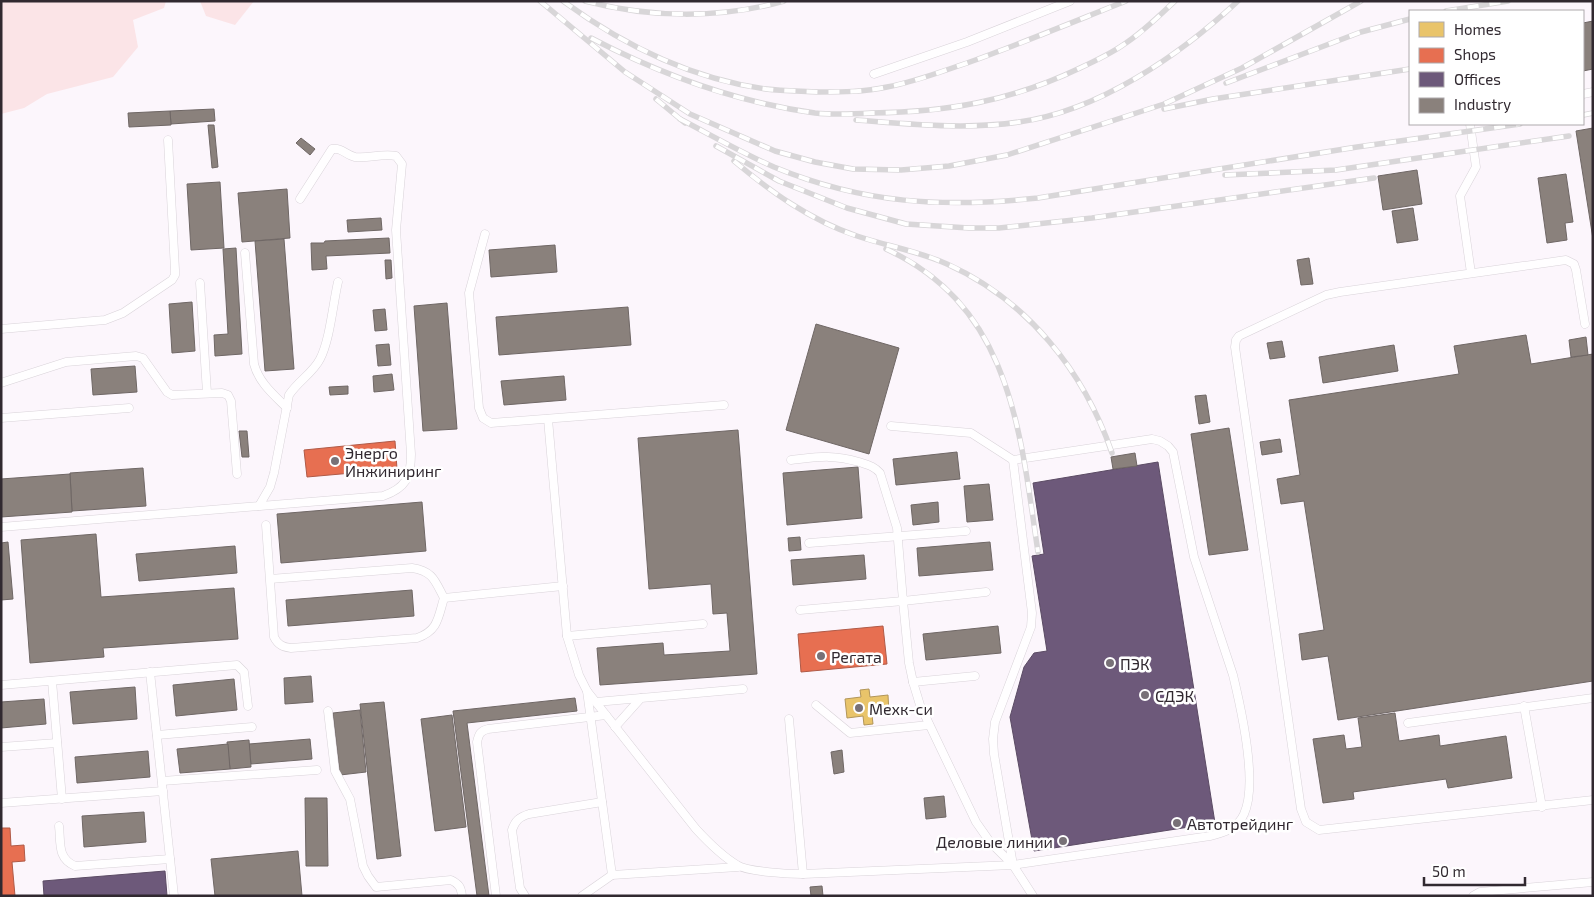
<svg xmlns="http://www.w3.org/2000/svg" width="1594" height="897" viewBox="0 0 1594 897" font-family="'Exo 2',sans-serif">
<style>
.green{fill:#fbe4e7}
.homes{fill:#e9c46a;stroke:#b29659}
.shops{fill:#e76f51;stroke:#b05a47}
.offices{fill:#6d597a;stroke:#5b4b64}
.industry{fill:#8a817c;stroke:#6f6765}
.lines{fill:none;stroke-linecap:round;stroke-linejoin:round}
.service-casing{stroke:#d9d3d9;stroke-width:9}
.service{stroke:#fffeff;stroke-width:8}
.rail-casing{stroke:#d8d6d8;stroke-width:5.5}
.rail{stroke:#fff;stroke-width:4;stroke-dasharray:11;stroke-linecap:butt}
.poi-dot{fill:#787177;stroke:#fff;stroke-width:2}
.labels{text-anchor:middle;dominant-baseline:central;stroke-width:5;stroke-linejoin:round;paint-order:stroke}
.poi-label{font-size:16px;fill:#312930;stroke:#fff;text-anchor:start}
</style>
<rect width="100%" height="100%" fill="#fcf6fc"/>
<!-- green -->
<g class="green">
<polygon points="1,1 166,1 164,8 133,20 138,47 113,77 47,94 24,108 1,114"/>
<polygon points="200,1 254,1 235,25 206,16"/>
</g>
<!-- homes -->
<polygon class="homes" points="869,689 870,697 888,695 889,713 872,715 873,724 864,725 863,716 847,718 845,699 861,697 860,690"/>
<!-- shops -->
<g class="shops">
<polygon points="395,441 397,469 307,477 304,450"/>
<polygon points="883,626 887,664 801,672 798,634"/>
<polygon points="1,828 10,828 11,846 24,845 25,861 12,862 15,896 1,896"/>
</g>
<!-- offices -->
<g class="offices">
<polygon points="1158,462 1215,823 1034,851 1010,717 1024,667 1034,653 1047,651 1032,556 1044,554 1033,483"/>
<polygon points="165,871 167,896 44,896 43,881"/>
</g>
<!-- industry -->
<g class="industry">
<polygon points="1593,21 1593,69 1583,71 1583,23"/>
<polygon points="214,109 215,121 171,124 170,111"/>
<polygon points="170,111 171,125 129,127 128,113"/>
<polygon points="208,125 214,125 218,167 212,168"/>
<polygon points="1593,128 1593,239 1576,131"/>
<polygon points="301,138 315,149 310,155 296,143"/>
<polygon points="1417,170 1422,204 1383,210 1378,176"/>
<polygon points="1566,174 1573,222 1565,223 1567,240 1547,243 1538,178"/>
<polygon points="220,182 224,248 191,250 187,184"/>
<polygon points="287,189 290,238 242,242 238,193"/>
<polygon points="1413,208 1418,240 1397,243 1392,211"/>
<polygon points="381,218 382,230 348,232 347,220"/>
<polygon points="389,238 390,253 326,256 327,269 312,270 311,243 324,243 325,241"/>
<polygon points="284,239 294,369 265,371 255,241"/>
<polygon points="555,245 557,272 491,277 489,250"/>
<polygon points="236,248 242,354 215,356 214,335 228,334 223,249"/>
<polygon points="1309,258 1313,284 1301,285 1297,260"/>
<polygon points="385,260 391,260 392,278 386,279"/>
<polygon points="192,302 195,351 172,353 169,304"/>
<polygon points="447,303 457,429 423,431 414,306"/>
<polygon points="628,307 631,345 499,355 496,317"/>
<polygon points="385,309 387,330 375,331 373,310"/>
<polygon points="816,324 899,348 869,454 786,430"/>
<polygon points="1526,335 1531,364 1593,354 1593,681 1338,720 1328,656 1302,660 1299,634 1324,630 1304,501 1281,504 1277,479 1300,475 1289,400 1459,374 1454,346"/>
<polygon points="1586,337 1588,355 1571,357 1569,340"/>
<polygon points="1282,341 1285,357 1270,359 1267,343"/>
<polygon points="389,344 391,365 378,366 376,345"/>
<polygon points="1394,345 1398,371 1323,383 1319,357"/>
<polygon points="135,366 137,392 93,395 91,369"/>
<polygon points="392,374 394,390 374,392 373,376"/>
<polygon points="564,376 566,400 504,405 501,381"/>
<polygon points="348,386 348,394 330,395 329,387"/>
<polygon points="1206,395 1210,422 1199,424 1195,396"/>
<polygon points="1229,428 1248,550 1209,555 1191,434"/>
<polygon points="738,430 757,674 600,685 597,648 663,643 664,655 730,651 727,613 713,614 711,584 649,589 638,438"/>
<polygon points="239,431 247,431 249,457 242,457"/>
<polygon points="1280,439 1282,452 1262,455 1260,442"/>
<polygon points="957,452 960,479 896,485 893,459"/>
<polygon points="1135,453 1137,466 1113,469 1111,457"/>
<polygon points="858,467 862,518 787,525 783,473"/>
<polygon points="143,468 146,506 72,511 70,473"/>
<polygon points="70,474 72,512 1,517 1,479"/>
<polygon points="989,484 993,520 967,522 964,486"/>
<polygon points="422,502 426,551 281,563 277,514"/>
<polygon points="938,502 939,522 913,525 911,505"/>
<polygon points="96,534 101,597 234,588 238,639 103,648 104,657 30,663 21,540"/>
<polygon points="800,537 801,550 789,551 788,538"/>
<polygon points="8,542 13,599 1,600 1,543"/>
<polygon points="990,542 993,570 919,576 917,548"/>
<polygon points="235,546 237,573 139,581 136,554"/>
<polygon points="864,555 866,579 793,585 791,560"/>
<polygon points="412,590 414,616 288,626 286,600"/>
<polygon points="998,626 1001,653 926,660 923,634"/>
<polygon points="311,676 313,702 285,704 284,678"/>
<polygon points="234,679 237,710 176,716 173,685"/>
<polygon points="135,687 137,719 73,724 70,692"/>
<polygon points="575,698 577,711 467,723 489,896 477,896 453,711"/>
<polygon points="44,699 46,724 1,728 1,702"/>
<polygon points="384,702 401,856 377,859 360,704"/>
<polygon points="360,710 366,772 340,775 333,713"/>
<polygon points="1395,713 1399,741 1439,735 1440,746 1506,736 1512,778 1448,788 1446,779 1353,792 1354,799 1323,803 1313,739 1344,735 1346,749 1362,747 1358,718"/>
<polygon points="452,715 466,827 435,831 421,719"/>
<polygon points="310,739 312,759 251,764 249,744"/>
<polygon points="249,740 251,767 230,769 227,742"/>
<polygon points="228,744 230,769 180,773 177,749"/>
<polygon points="842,750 844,772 834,774 831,752"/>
<polygon points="148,751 150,777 77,783 75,757"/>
<polygon points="944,796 946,817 926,819 924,798"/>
<polygon points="305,798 327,798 328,866 306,866"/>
<polygon points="144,812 146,842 84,847 82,816"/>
<polygon points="298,851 302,896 215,896 211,859"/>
<polygon points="822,886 823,896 811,896 810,887"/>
</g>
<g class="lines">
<!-- service casing -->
<g class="service-casing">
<g id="service">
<polyline points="874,74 967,42 1070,1"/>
<polyline points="1583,94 1593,92"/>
<polyline points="1470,124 1476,167 1460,196 1471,273"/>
<polyline points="485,234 469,293 479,408 483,418 491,423 724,405"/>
<path d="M 245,253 L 254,364 C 259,383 274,395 287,408"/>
<polyline points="200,283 207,393"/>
<polyline points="1585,324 1576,270 1574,264 1566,260 1340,292 1326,295 1239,336 1236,340 1235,347 1301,809 1306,822 1319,830 1593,800"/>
<polyline points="1,329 105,320 123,313 172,280 175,275 175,270 168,140"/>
<polyline points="1,383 66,362 136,356 143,358 167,392 172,395 222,393 228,395 231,401 237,474"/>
<polyline points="1,418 129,408"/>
<path d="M 548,419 L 567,636 L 579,675 L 587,691 L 696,829 C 708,842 722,856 737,865 C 748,872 790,874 803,874 L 1013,865 L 1033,896"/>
<path d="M 891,426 L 971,433 L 1013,460 L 1152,439 L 1160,441 L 1168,446 L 1173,452 L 1194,557 L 1233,675 C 1241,708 1258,784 1244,814 C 1238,828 1224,833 1210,836 L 1013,865"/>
<path d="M 791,460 C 818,457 832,454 859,462 C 868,465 874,466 880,473 L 897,528 L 903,601 L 986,592"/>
<polyline points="1013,460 1032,613 1031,627 995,722 993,739 994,754 1013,865"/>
<path d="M 259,506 L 270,487 L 274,473 L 289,395 C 298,381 313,373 320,359 C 330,340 333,303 338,282"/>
<path d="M 266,525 L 274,637 C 278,645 283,647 291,648 L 417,638 C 438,631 438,618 444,598 C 435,581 433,571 412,568 L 270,579"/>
<path d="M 1,527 L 383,496 C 406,488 411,477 411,454 L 396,230 L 402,164 L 396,156 C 382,153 368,159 355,157 C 346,155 341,147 332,149 L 300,199"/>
<polyline points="809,543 966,531"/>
<polyline points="444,598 563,586"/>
<polyline points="800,610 903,601 909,663 913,682 920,705 976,822 990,842 1013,865"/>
<polyline points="567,636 703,624"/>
<polyline points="150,672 174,896"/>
<polyline points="52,681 62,799"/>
<polyline points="913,682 975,676"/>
<polyline points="1,685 237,665 244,672 248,706"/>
<polyline points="587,691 612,875 738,867"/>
<polyline points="596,702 641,698"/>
<polyline points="816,705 850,733 929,725"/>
<polyline points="1524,706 1542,807"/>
<path d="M 328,711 L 335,771 L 350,799 L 363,866 L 368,876 L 376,887 L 451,880 C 459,884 461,887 462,896"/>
<polyline points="789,719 803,874"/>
<polyline points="1408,723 1593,698"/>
<polyline points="615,727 641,698 743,689"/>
<polyline points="157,735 252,727"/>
<polyline points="1,747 57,743"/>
<polyline points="162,781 317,770"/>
<polyline points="1,803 163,791"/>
<path d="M 59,826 C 61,843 57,858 75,866 L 170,859"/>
<path d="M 496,896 L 477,742 C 479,734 480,731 488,729 L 606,715"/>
<path d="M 525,896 L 520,888 L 512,830 C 515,821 519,817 529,814 L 602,802"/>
<polyline points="582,896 612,875"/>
<polyline points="1473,896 1480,892 1593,882"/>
</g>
</g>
<!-- service -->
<use href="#service" class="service"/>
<!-- rail casing -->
<g class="rail-casing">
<g id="rail">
<polyline points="540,1 625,72 690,114 775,151 815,162 853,169 901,170 949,166 1007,155 1164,104 1242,68 1361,1"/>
<path d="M 563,1 C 623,45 692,79 766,89 C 783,91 802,91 819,92 C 842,92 864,92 887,87 C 914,82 940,72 967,63 C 1020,44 1073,22 1126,1"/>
<path d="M 585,1 C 650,18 720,19 784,1"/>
<polyline points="1446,11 1508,1"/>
<path d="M 591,38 C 662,75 735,102 815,113 C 833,115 853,114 872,113 C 948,112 1011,101 1080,68 C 1095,61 1110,54 1123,45 C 1142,33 1159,16 1175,1"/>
<polyline points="1226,83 1361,32 1410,19"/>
<polyline points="656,99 685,123"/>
<polyline points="1164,109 1213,99 1410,69"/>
<polyline points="1583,115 1593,113"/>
<path d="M 680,119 C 711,135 742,153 774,167 C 864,204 943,208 1038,198 L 1357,147 L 1520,124"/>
<path d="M 856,120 C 910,124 966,130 1019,122 C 1099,111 1180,55 1238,1"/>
<polyline points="716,146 779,181 847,208 906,224 969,228 999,228 1092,218 1374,178"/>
<path d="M 734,161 C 771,192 810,220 857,236 C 887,246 918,251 947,264 C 1027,300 1084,371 1112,453"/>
<polyline points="1225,175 1336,170 1569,136"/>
<path d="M 886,249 C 1012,307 1020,432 1038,552"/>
</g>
</g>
<!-- rail -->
<use href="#rail" class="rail"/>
</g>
<!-- markers -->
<g class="poi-dot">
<circle cx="335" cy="461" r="5"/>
<circle cx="821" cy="656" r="5"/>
<circle cx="1110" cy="663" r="5"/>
<circle cx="1145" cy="695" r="5"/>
<circle cx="859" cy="708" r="5"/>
<circle cx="1177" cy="823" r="5"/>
<circle cx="1063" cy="841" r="5"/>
</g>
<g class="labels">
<!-- poi labels -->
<g class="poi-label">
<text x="345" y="452">Энерго<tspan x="345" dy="18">Инжиниринг</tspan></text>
<text x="831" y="656">Регата</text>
<text x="1120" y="663">ПЭК</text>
<text x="1155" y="695">СДЭК</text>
<text x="869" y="708">Мехк-си</text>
<text x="1187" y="823">Автотрейдинг</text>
<text x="1053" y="841" text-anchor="end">Деловые линии</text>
</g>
</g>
<!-- border -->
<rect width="1594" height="897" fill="none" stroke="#312930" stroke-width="5"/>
<!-- legend -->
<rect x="1409" y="10" width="175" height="115" fill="#ffffff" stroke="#ada9ac"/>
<rect x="1419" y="22" width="25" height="15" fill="#e9c46a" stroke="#ada9ac"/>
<text x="1454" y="35" font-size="15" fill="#312930">Homes</text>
<rect x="1419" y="48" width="25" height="15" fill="#e76f51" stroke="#ada9ac"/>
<text x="1454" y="60" font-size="15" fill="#312930">Shops</text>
<rect x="1419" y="72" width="25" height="15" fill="#6d597a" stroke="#ada9ac"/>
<text x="1454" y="85" font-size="15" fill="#312930">Offices</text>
<rect x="1419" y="98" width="25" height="15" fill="#8a817c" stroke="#ada9ac"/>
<text x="1454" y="110" font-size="15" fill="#312930">Industry</text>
<!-- scale -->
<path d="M1424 877v8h101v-8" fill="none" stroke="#312930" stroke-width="2.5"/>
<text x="1432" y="877" font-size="15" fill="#312930" stroke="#ffffff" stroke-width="4" paint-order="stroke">50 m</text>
</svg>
